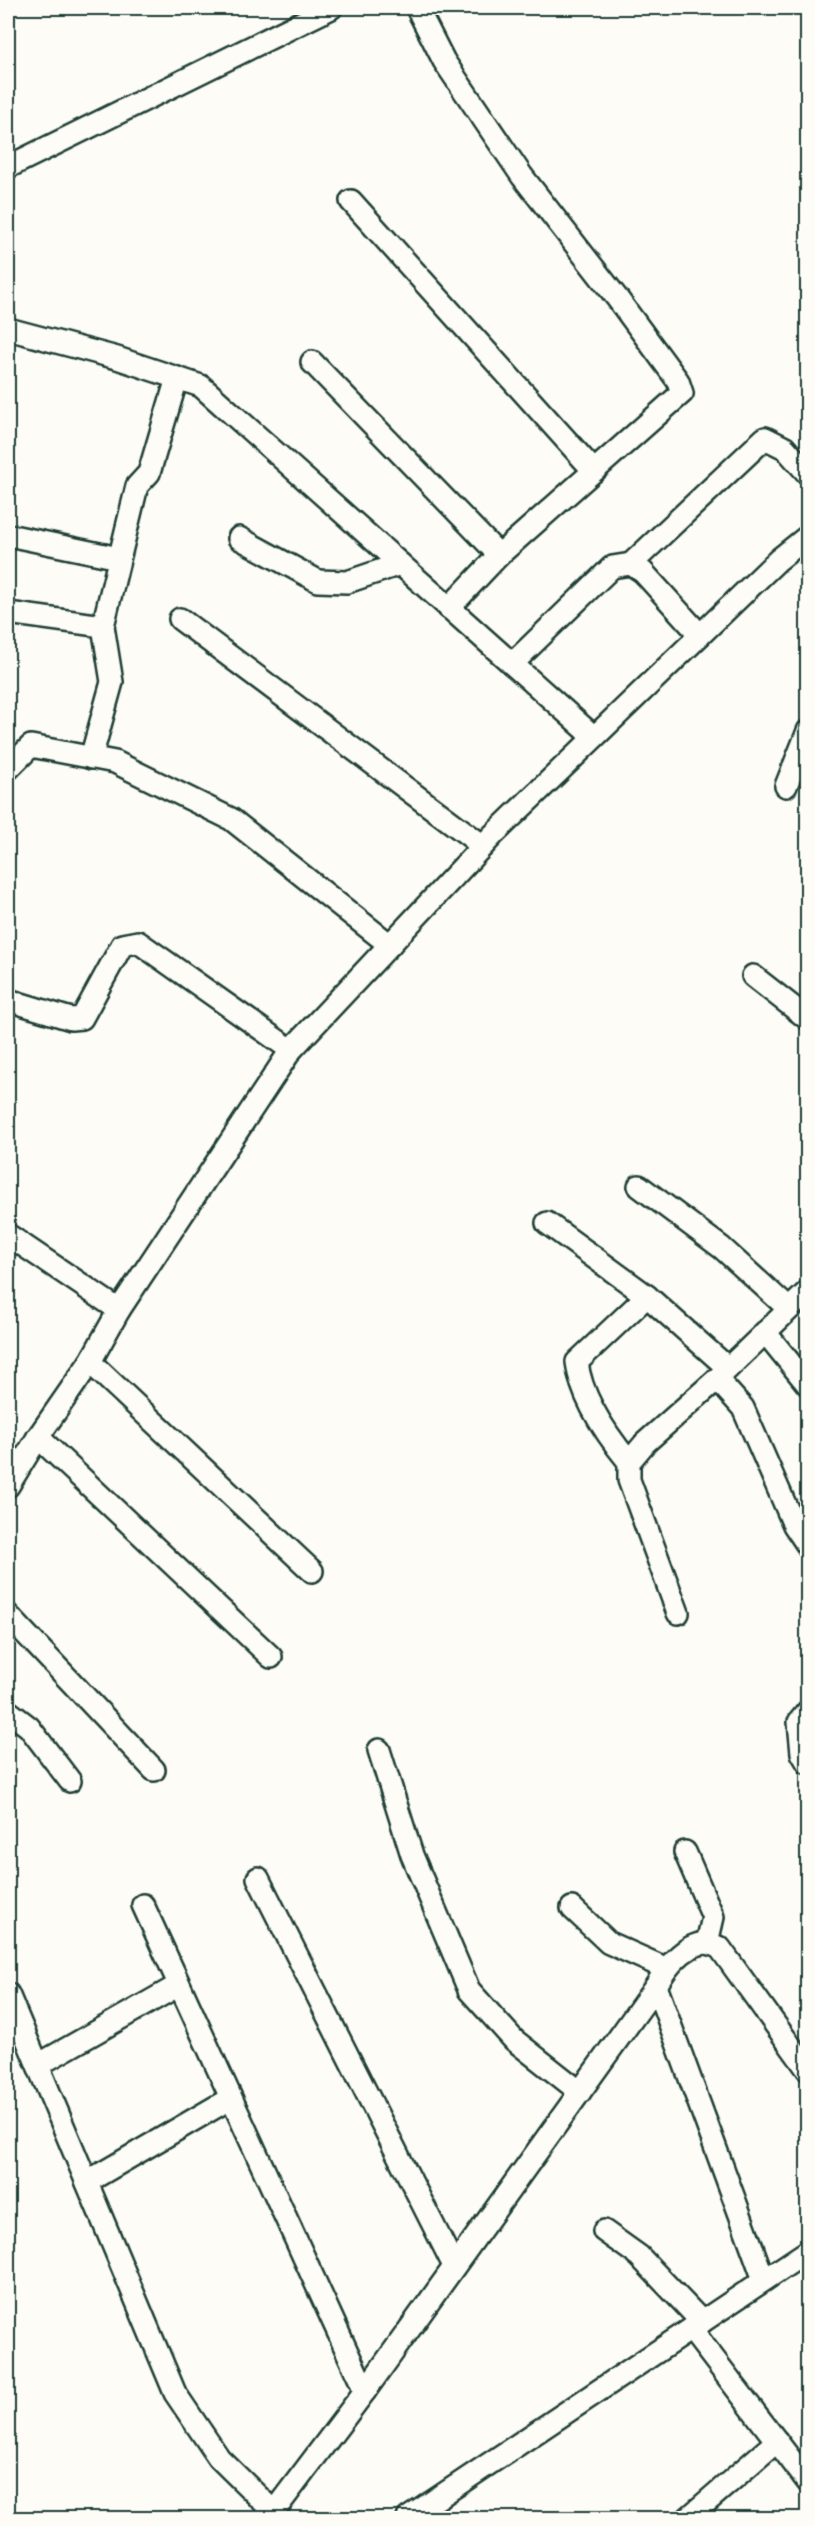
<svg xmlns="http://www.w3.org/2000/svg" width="815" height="2526" viewBox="0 0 815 2526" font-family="'Balsamiq Sans',sans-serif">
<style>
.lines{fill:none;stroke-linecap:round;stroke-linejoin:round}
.minor-casing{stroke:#1f3d34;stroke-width:26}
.minor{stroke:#fdfcf7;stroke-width:21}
</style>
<rect width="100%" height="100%" fill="#fdfcf7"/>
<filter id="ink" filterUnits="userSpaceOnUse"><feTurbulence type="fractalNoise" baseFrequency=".0167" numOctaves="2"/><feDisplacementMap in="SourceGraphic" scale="12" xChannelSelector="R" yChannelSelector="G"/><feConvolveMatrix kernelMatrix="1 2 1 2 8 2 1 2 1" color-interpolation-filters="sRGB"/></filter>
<g filter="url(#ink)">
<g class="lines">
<!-- minor casing -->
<g class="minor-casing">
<g id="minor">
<polyline points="417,8 444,61 522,176 617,298 678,381 682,393 499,555"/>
<polyline points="8,167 331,8"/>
<polyline points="351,201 594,471"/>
<polyline points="8,329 117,358 201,386 594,737"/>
<polyline points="312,362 499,555 449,608"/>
<polyline points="8,535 119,558"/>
<polyline points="239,538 318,581 347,582 400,564"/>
<polyline points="631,564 765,438 785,448 808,474"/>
<polyline points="8,613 103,626"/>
<polyline points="180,619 483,846"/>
<polyline points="512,664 612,567 631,564 643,572 700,635"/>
<polyline points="91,758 112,682 103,626 137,486 149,473 177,378"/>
<polyline points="8,769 31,746 115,762 231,819 390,945"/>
<polyline points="786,786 808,731"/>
<polyline points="753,976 808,1019"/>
<polyline points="8,1000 71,1019 82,1018 122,945 138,942 291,1050"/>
<polyline points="639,1186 722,1248 789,1309"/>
<polyline points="547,1223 647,1296 728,1368"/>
<polyline points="8,1235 119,1310"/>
<polyline points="765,1332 808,1385"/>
<polyline points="90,1362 312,1571"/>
<polyline points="717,1379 743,1408 794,1525 808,1546"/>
<polyline points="38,1437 271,1657"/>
<path d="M 629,1462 C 606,1434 581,1398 577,1362 L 647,1296"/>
<polyline points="8,1486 38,1437 90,1362 119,1310 291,1050 493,835 778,560 808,536"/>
<polyline points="678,1613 629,1480 629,1462 645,1443 717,1379 808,1291"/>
<polyline points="8,1615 154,1770"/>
<polyline points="8,1711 29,1727 70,1781"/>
<polyline points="808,1711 799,1722 802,1753 808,1763"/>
<polyline points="379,1750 412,1855 469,1990 514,2040 580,2092"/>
<polyline points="685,1852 713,1917 707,1943"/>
<polyline points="258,1878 454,2266"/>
<polyline points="143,1905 365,2391"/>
<polyline points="572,1908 609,1943 665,1968"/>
<polyline points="656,1986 764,2280"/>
<polyline points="8,1994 175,2393 219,2458 274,2512"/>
<polyline points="38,2065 179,1985"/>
<polyline points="87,2182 231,2098"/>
<polyline points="604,2231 639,2256 702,2322"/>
<polyline points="691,2329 808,2482"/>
<path d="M 269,2518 L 365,2391 L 656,1986 C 665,1969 684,1944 706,1943 C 710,1943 716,1946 720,1948 L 808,2070"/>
<polyline points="408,2518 808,2251"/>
<polyline points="688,2518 777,2441"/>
</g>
</g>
<!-- minor -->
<use href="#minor" class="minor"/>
</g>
</g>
<!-- margin -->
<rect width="815" height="2526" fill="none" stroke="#fdfcf7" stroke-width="30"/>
<rect x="15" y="15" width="785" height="2496" fill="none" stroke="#1f3d34" stroke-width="2" filter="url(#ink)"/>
</svg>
